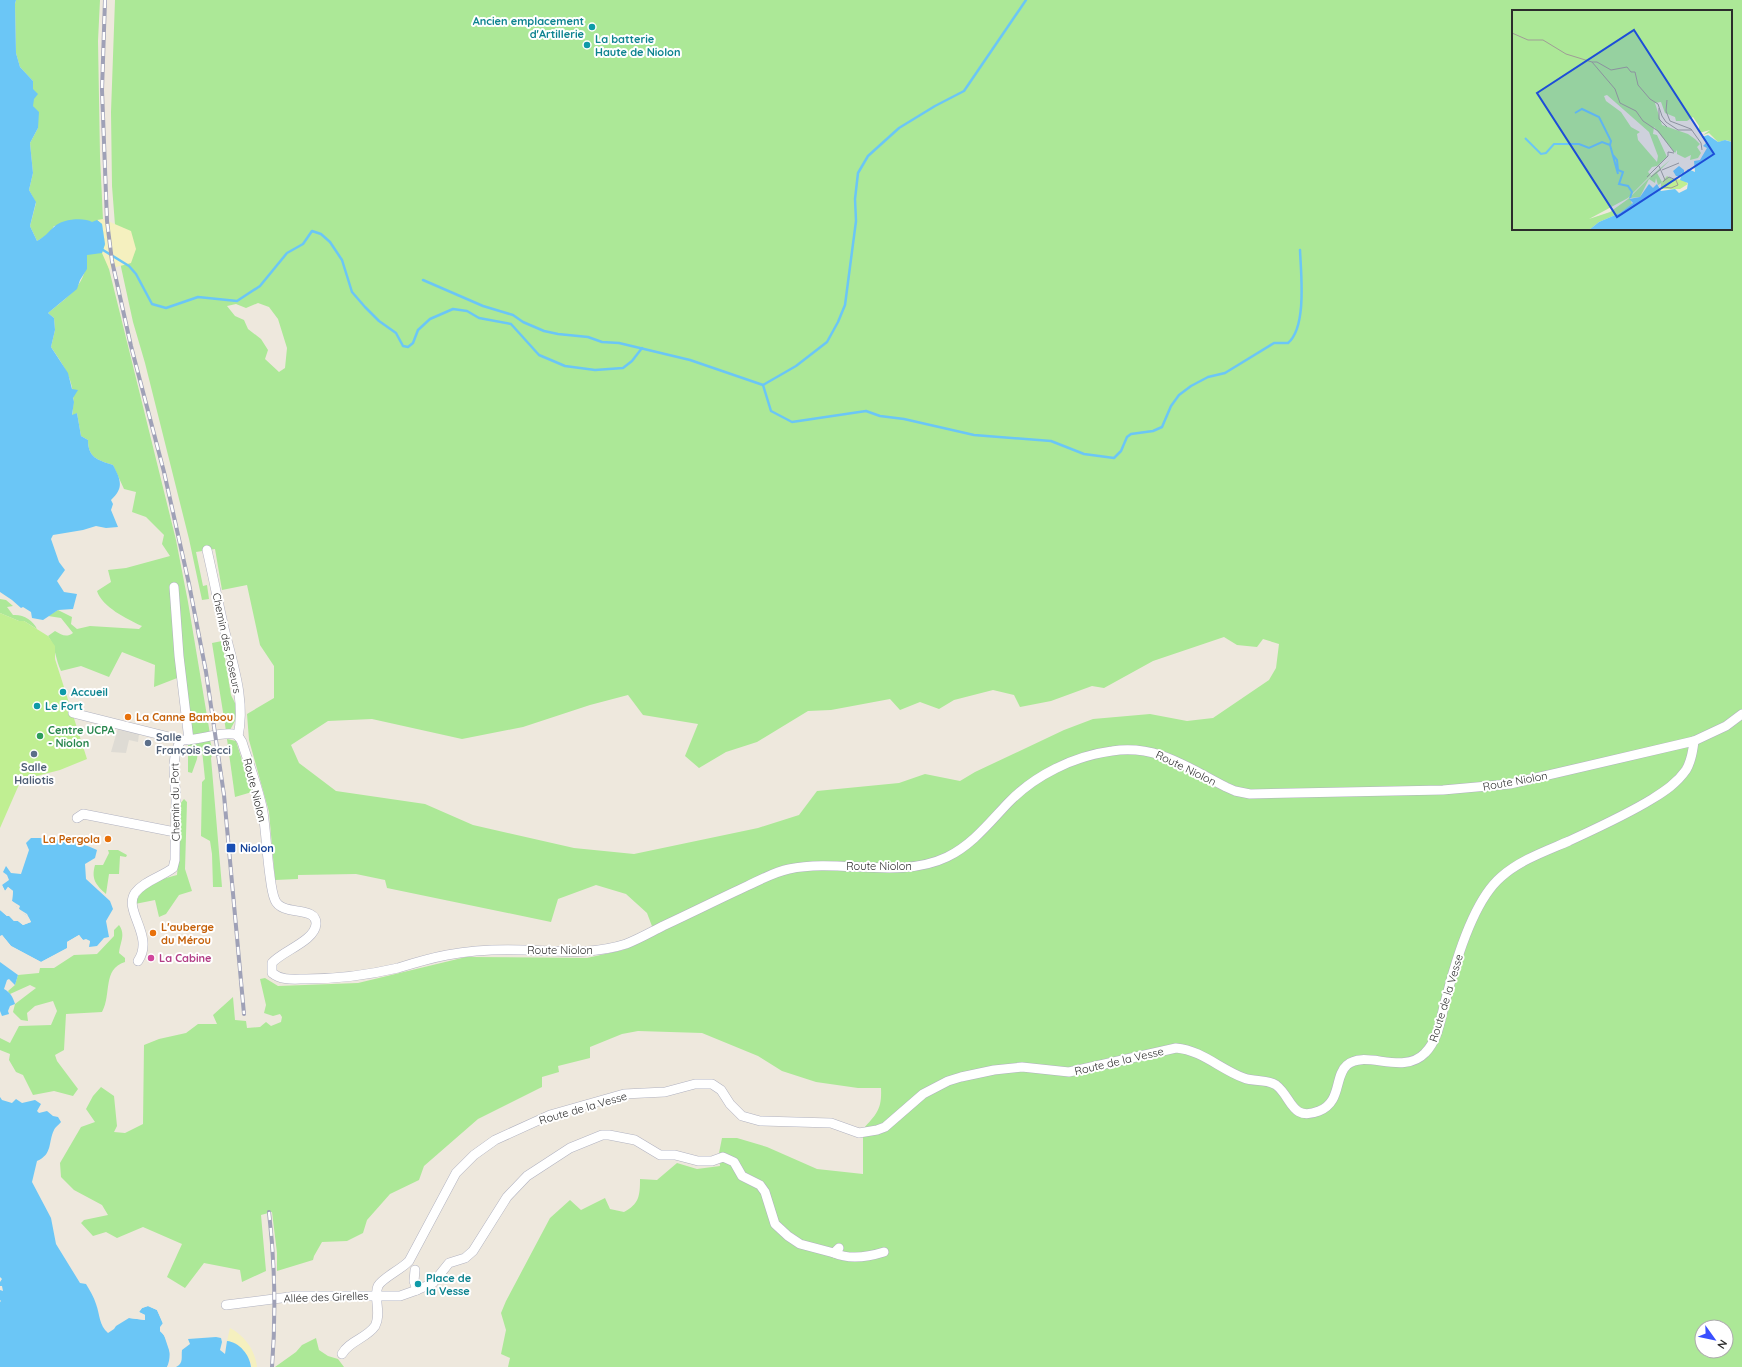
<svg xmlns="http://www.w3.org/2000/svg" width="1742" height="1367" viewBox="0 0 1742 1367" font-family="Quicksand,sans-serif">
<style>
.green{fill:#ace897;fill-rule:evenodd}
.sand{fill:#f5f0bf}
.pitch{fill:#c0ef92}
.plaza{fill:#dedbd4}
.water{fill:#6bc6f6}
.pier{fill:#eee8dd}
.lines{fill:none;stroke-linecap:round;stroke-linejoin:round}
.stream{stroke:#6bc6f6;stroke-width:2.5}
.minor-casing{stroke:#b1b2c0;stroke-width:10}
.minor{stroke:#fff;stroke-width:9}
.rail-casing{stroke:#9fa1b7;stroke-width:4}
.rail{stroke:#fff;stroke-width:2.5;stroke-dasharray:8;stroke-linecap:butt}
.culture-dot{fill:#0f9aa8;stroke:#fff;stroke-width:1.5}
.food-dot{fill:#e8710a;stroke:#fff;stroke-width:1.5}
.leisure-dot{fill:#2e9e5b;stroke:#fff;stroke-width:1.5}
.service-dot{fill:#5c6f8a;stroke:#fff;stroke-width:1.5}
.transit-dot{fill:#1a4fb4;stroke:#fff;stroke-width:1.5}
.hotel-dot{fill:#d1479c;stroke:#fff;stroke-width:1.5}
.labels{text-anchor:middle;dominant-baseline:central;stroke-width:4;stroke-linejoin:round;paint-order:stroke}
.culture-label{font-size:11px;font-weight:bold;fill:#0d838f;stroke:#fff;text-anchor:start}
.street-label{font-size:11px;fill:#2c2c2c;stroke:#fff}
.food-label{font-size:11px;font-weight:bold;fill:#c56008;stroke:#fff;text-anchor:start}
.leisure-label{font-size:11px;font-weight:bold;fill:#27864d;stroke:#fff;text-anchor:start}
.service-label{font-size:11px;font-weight:bold;fill:#4e5e75;stroke:#fff;text-anchor:start}
.transit-label{font-size:11px;font-weight:bold;fill:#164399;stroke:#fff;text-anchor:start}
.hotel-label{font-size:11px;font-weight:bold;fill:#b23c85;stroke:#fff;text-anchor:start}
.inset-river{fill:none;stroke:#6bc6f6;stroke-width:2}
.inset-road{fill:none;stroke:#a09d96;stroke-width:1}
.view{fill:#1d4ed8;fill-opacity:0.15;stroke:#1d4ed8;stroke-width:2}
.inset-edge{fill:none;stroke:#2c2c2c;stroke-width:2}
</style>
<rect width="100%" height="100%" fill="#eee8dd"/>
<!-- green -->
<g class="green">
<path d="M 16,0 L 100,0 L 98,41 L 100,156 L 103,220 L 109,269 L 176,540 L 188,602 L 210,734 L 192,737 L 185,675 L 154,687 L 155,665 L 122,652 L 109,677 L 81,666 L 61,671 C 55,659 56,647 48,636 L 55,631 C 62,635 66,638 73,633 L 61,618 L 48,616 L 58,610 L 72,617 L 71,624 L 77,629 L 90,626 L 139,629 L 142,626 C 127,619 102,607 97,591 L 111,582 L 108,570 L 126,568 L 170,556 L 162,544 L 164,535 L 146,517 L 132,512 L 136,492 L 124,489 L 113,465 C 98,460 88,458 88,440 L 81,436 L 77,413 L 72,416 C 77,385 68,372 51,347 L 55,330 L 54,318 L 48,313 C 70,295 87,285 87,254 L 105,244 L 102,224 L 92,222 L 54,226 L 49,234 L 37,241 L 30,226 L 36,203 L 29,190 L 33,173 L 30,143 L 38,128 L 33,106 L 33,81 L 20,67 L 16,53 L 15,4 Z"/>
<path d="M 115,0 L 1742,0 L 1742,1367 L 508,1367 L 510,1358 L 501,1354 L 506,1330 L 501,1313 L 506,1301 L 550,1218 L 570,1200 L 581,1210 L 605,1198 L 610,1209 L 624,1212 C 639,1204 640,1196 640,1179 L 657,1180 L 677,1163 L 697,1169 L 720,1166 L 719,1153 L 722,1138 L 737,1138 L 767,1147 L 817,1169 L 863,1174 L 863,1129 C 877,1114 882,1109 881,1088 L 858,1088 L 816,1082 L 782,1071 L 758,1056 L 702,1033 L 638,1031 L 622,1034 L 590,1047 L 590,1058 L 558,1066 L 559,1072 L 542,1077 L 542,1087 L 478,1119 L 424,1166 L 419,1180 L 390,1194 L 367,1220 L 363,1233 L 347,1241 L 322,1242 L 314,1256 L 313,1260 L 277,1271 L 277,1253 L 272,1212 L 261,1215 L 266,1271 L 242,1282 L 240,1270 L 204,1263 L 185,1288 L 167,1277 L 182,1244 L 143,1227 L 117,1238 L 106,1232 L 93,1236 L 81,1223 L 84,1220 L 108,1215 L 102,1205 L 74,1190 L 61,1177 L 60,1163 L 81,1127 L 95,1122 L 86,1109 L 93,1096 L 101,1087 L 114,1096 L 117,1126 L 114,1132 L 125,1133 L 143,1124 L 144,1045 L 159,1039 L 186,1033 L 198,1024 L 217,1024 L 213,1015 L 233,997 L 235,1020 L 246,1021 L 247,1028 L 260,1027 L 266,1022 L 271,1026 L 281,1022 L 282,1017 L 280,1014 L 273,1016 L 264,1013 L 266,1005 L 260,979 L 265,978 L 278,986 L 358,983 L 466,957 L 587,958 L 623,950 L 655,934 L 647,913 L 626,894 L 596,885 L 558,899 L 551,922 L 387,888 L 385,880 L 356,874 L 298,875 L 298,879 L 275,880 L 269,812 L 249,740 L 247,714 L 274,698 L 274,666 L 260,645 L 247,585 L 222,590 L 215,549 L 196,552 L 203,586 L 207,585 L 209,599 L 202,600 L 189,539 L 145,363 L 133,322 L 121,267 L 115,225 L 112,186 L 111,112 ZM 1513,11 L 1731,11 L 1731,229 L 1513,229 ZM 258,303 L 269,307 L 278,319 L 287,348 L 285,368 L 279,372 L 265,359 L 268,350 L 261,339 L 248,329 L 244,320 L 235,316 L 227,306 L 236,304 L 246,308 ZM 1224,637 L 1237,645 L 1257,647 L 1263,639 L 1279,644 L 1276,668 L 1269,680 L 1213,718 L 1187,721 L 1150,714 L 1093,719 L 1064,730 L 975,772 L 960,781 L 925,774 L 899,783 L 817,791 L 799,815 L 758,828 L 634,854 L 574,848 L 473,825 L 425,804 L 336,791 L 299,763 L 291,745 L 328,721 L 372,719 L 462,739 L 523,727 L 590,705 L 628,695 L 643,715 L 698,724 L 685,756 L 699,768 L 726,752 L 757,742 L 808,711 L 831,710 L 890,699 L 900,710 L 920,702 L 939,709 L 954,700 L 993,690 L 1014,695 L 1020,707 L 1051,701 L 1092,686 L 1104,688 L 1153,661 ZM 1702,1327 L 1726,1327 L 1726,1351 L 1702,1351 Z"/>
<path d="M 0,599 L 6,600 L 13,606 L 7,607 L 13,615 C 23,614 33,620 37,629 L 24,621 L 19,621 L 0,613 Z"/>
<polygon points="222,641 231,695 236,705 236,719 230,730 226,731 212,643"/>
<polygon points="227,739 236,741 252,792 235,797"/>
<polygon points="210,740 213,753 211,758 222,887 213,887 212,854 210,841 201,836 202,782 205,779 202,750 198,751 197,759 192,773 188,772 188,743"/>
<path d="M 184,799 L 187,802 L 185,869 L 192,891 L 179,895 L 166,914 L 159,917 L 155,900 L 135,904 C 144,883 157,881 177,875 L 180,840 L 180,804 Z"/>
<path d="M 108,850 L 118,850 L 127,855 L 126,857 L 120,856 L 119,874 L 109,874 L 106,894 C 96,885 91,879 95,865 L 103,865 L 109,853 Z"/>
<path d="M 119,925 C 126,935 120,942 119,953 L 125,958 L 125,962 C 102,969 112,994 102,1012 L 66,1014 L 64,1050 L 55,1055 L 57,1061 L 78,1089 L 73,1096 L 54,1091 L 33,1095 L 23,1075 L 16,1072 L 9,1060 L 10,1054 L 0,1050 L 0,1038 L 10,1043 L 19,1026 L 51,1025 L 57,1011 L 53,1001 L 35,1006 L 27,1013 L 28,1021 L 21,1020 L 13,1012 L 15,1004 L 36,988 L 30,985 L 10,994 L 8,991 L 15,985 L 18,975 L 39,973 L 40,968 L 54,968 L 74,955 L 97,954 L 114,936 L 114,930 Z"/>
<polygon points="316,1338 319,1350 328,1356 338,1359 344,1367 275,1367 296,1352 302,1345"/>
</g>
<!-- sand -->
<g class="sand">
<polygon points="103,219 131,231 136,249 131,263 109,269 102,253 105,244 102,224 97,220"/>
<path d="M 230,1328 C 245,1336 255,1350 257,1367 L 251,1367 L 251,1363 L 236,1344 L 227,1341 Z"/>
</g>
<!-- pitch -->
<polygon class="pitch" points="0,613 19,621 24,621 48,636 55,646 55,659 87,759 60,770 21,780 0,828"/>
<!-- plaza -->
<polygon class="plaza" points="118,728 139,734 138,742 129,740 126,753 111,752"/>
<!-- water -->
<g class="water">
<path d="M 0,0 L 16,0 L 15,4 L 16,53 L 20,67 L 33,81 L 33,89 L 38,94 L 34,99 L 33,106 L 39,112 L 38,128 L 30,143 L 33,173 L 29,190 L 36,202 L 30,226 L 37,241 C 47,235 46,234 54,227 C 61,219 84,217 92,222 L 97,220 L 102,224 L 105,244 L 102,253 L 87,255 L 87,269 L 80,280 L 77,289 L 48,313 L 54,318 L 55,330 L 51,347 L 68,373 L 72,389 L 78,390 L 73,398 L 74,402 L 72,415 L 77,413 L 81,436 L 88,440 C 88,458 98,460 113,465 C 121,480 124,488 111,500 L 113,504 L 111,510 L 118,527 L 106,528 L 96,526 L 83,530 L 53,535 L 51,539 L 59,562 L 65,570 L 57,581 L 64,592 L 77,594 L 73,609 L 58,610 L 43,620 L 32,618 L 31,612 L 23,607 L 21,608 L 12,600 L 0,592 Z"/>
<path d="M 31,838 C 53,838 76,840 97,850 L 95,858 L 85,864 L 86,879 L 110,901 L 113,909 L 106,921 L 109,937 L 104,938 L 97,946 L 89,947 L 90,941 L 83,940 L 79,935 L 67,942 L 68,948 L 41,962 L 11,946 L 2,935 L 0,936 L 0,910 L 7,916 L 9,915 L 14,921 L 18,921 L 23,925 L 31,922 C 27,913 24,915 19,909 C 16,906 15,904 12,901 L 13,891 L 8,887 L 5,891 L 2,885 L 9,880 L 7,875 L 3,872 L 6,866 L 11,873 L 21,874 L 29,850 L 26,843 Z"/>
<path d="M 0,962 L 18,975 L 15,985 L 9,979 L 7,980 L 4,989 C 10,992 13,997 15,1004 L 10,1006 L 8,1011 L 9,1014 L 2,1016 L 0,1011 Z"/>
<path d="M 0,1097 L 2,1100 L 12,1103 L 16,1099 L 22,1103 L 35,1100 L 41,1104 L 37,1111 L 39,1113 L 47,1111 L 53,1116 L 58,1117 L 61,1122 C 59,1125 55,1127 54,1130 C 48,1142 53,1154 37,1161 L 32,1182 L 51,1218 L 56,1244 L 80,1283 L 86,1284 C 90,1291 94,1297 96,1304 C 100,1315 99,1325 108,1333 L 114,1329 L 116,1326 L 129,1318 L 145,1320 L 145,1315 L 139,1312 L 142,1308 L 148,1306 L 157,1310 L 163,1324 L 160,1331 C 170,1340 172,1356 167,1367 L 0,1367 L 0,1302 L 1,1301 L 0,1300 L 0,1290 L 3,1291 L 2,1286 L 0,1286 L 0,1282 L 2,1279 L 0,1277 Z"/>
<path d="M 216,1337 L 221,1338 L 222,1342 L 220,1350 L 225,1354 L 227,1341 C 239,1342 250,1355 251,1367 L 176,1367 C 184,1363 181,1357 182,1350 L 190,1344 L 188,1339 Z"/>
</g>
<!-- pier -->
<g class="pier">
<polygon points="1,884 2,885 5,891 8,887 13,891 12,901 20,906 19,909 27,914 31,922 23,925 18,921 14,921 9,916 7,916 0,910 0,908 7,914 10,914 15,919 19,919 23,922 28,921 26,915 17,910 17,907 10,902 11,892 9,890 3,893"/>
<polygon points="2,935 11,946 41,962 67,948 67,942 79,935 83,940 86,939 90,941 88,948 88,942 82,942 79,937 69,943 69,949 40,964 10,948 0,938"/>
<polygon points="148,1304 158,1309 165,1323 162,1330 166,1334 173,1355 172,1363 169,1367 167,1367 170,1363 171,1356 164,1335 160,1331 160,1327 163,1323 157,1310 148,1306 142,1308 139,1312 145,1315 145,1320 129,1318 128,1316 143,1318 137,1311 140,1307 142,1308 142,1306"/>
</g>
<g class="lines">
<!-- stream -->
<g class="stream">
<polyline points="103,250 129,266 136,274 152,304 166,308 198,297 237,301 260,286 287,253 303,244 312,231 321,234 330,242 342,260 352,292 365,307 379,321 396,333 403,346 408,347 413,343 418,330 430,319 453,309 467,311 479,318 511,324 539,355 565,366 595,370 623,368 632,361 642,348"/>
<path d="M 423,280 L 483,306 L 513,315 L 523,322 L 544,331 L 558,334 L 588,337 L 602,342 L 619,343 L 690,360 L 763,385 L 771,411 L 792,422 L 866,411 L 880,416 L 904,419 L 974,435 L 1051,441 L 1084,454 L 1114,458 L 1121,451 L 1127,437 L 1131,434 L 1153,431 L 1162,427 L 1171,406 L 1179,395 L 1191,386 L 1208,377 L 1225,373 L 1274,343 L 1288,343 C 1307,327 1301,274 1300,250"/>
<polyline points="763,385 796,366 827,342 838,322 845,305 856,221 855,199 858,173 868,156 899,128 935,106 964,91 1026,0"/>
</g>
<!-- minor casing -->
<g class="minor-casing">
<g id="minor">
<path d="M 207,550 C 213,576 218,602 224,628 C 232,662 246,700 238,736"/>
<polyline points="174,587 179,656 189,740"/>
<path d="M 73,713 L 181,740 C 198,741 217,732 233,734 C 237,734 240,738 242,742 C 249,765 259,789 263,812 C 266,833 267,855 270,876 C 271,884 272,893 275,900 C 282,917 317,905 316,924 C 315,941 282,951 272,963 L 272,973 C 282,981 294,979 306,979 C 337,979 368,975 398,968 C 414,963 431,958 447,955 C 473,950 498,949 524,950 C 559,951 592,955 626,944 C 639,939 651,932 663,926 C 691,913 719,899 747,886 C 760,880 774,872 789,869 C 839,858 899,880 947,857 C 972,845 989,823 1008,803 C 1035,775 1074,756 1112,751 C 1157,744 1188,768 1226,787 L 1235,791 L 1250,794 L 1443,790 L 1510,784 L 1694,741 L 1726,726 L 1742,714"/>
<polyline points="77,818 83,814 175,832"/>
<path d="M 138,961 C 155,936 123,911 135,893 C 144,881 161,877 173,868 L 175,860 C 175,840 176,819 176,798 C 175,777 170,759 181,740"/>
<path d="M 834,1253 C 850,1260 868,1257 884,1252"/>
<polyline points="415,1270 414,1281 417,1290"/>
<polyline points="226,1305 297,1296 400,1296 417,1290 433,1283 449,1263 465,1258 473,1251 507,1197 527,1176 570,1148 602,1135 609,1135 635,1140 660,1155 675,1155 698,1161 712,1161 723,1157 734,1162 742,1176 760,1185 765,1192 775,1224 788,1236 800,1244 834,1253 839,1248"/>
<path d="M 342,1354 C 349,1341 367,1338 375,1326 C 382,1313 373,1298 378,1286 C 382,1278 402,1269 409,1261 L 456,1173 L 474,1155 L 495,1140 L 550,1115 L 624,1094 L 665,1092 L 695,1084 L 712,1084 L 721,1090 L 730,1104 L 742,1116 L 760,1121 L 831,1123 L 859,1133 L 877,1130 L 885,1127 L 923,1094 L 948,1081 L 961,1077 L 994,1070 L 1022,1067 L 1069,1072 L 1176,1048 C 1202,1050 1221,1070 1244,1078 C 1254,1082 1267,1079 1276,1085 C 1292,1097 1291,1122 1319,1111 C 1342,1102 1334,1076 1347,1065 C 1365,1049 1403,1076 1425,1053 C 1440,1038 1441,1014 1447,995 C 1456,960 1473,901 1501,877 C 1520,860 1546,851 1569,841 C 1597,828 1626,815 1652,799 C 1665,791 1677,783 1686,770 C 1691,762 1693,750 1694,741"/>
</g>
</g>
<!-- minor -->
<use href="#minor" class="minor"/>
<!-- rail casing -->
<g class="rail-casing">
<g id="rail">
<polyline points="105,0 102,90 107,221 112,261 131,346 164,472 189,584 206,672 224,795 244,1014"/>
<path d="M 269,1212 C 275,1264 276,1315 272,1367"/>
</g>
</g>
<!-- rail -->
<use href="#rail" class="rail"/>
</g>
<!-- markers -->
<g class="culture-dot">
<circle cx="592" cy="27" r="4"/>
<circle cx="587" cy="45" r="4"/>
<circle cx="63" cy="692" r="4"/>
<circle cx="37" cy="706" r="4"/>
<circle cx="418" cy="1284" r="4"/>
</g>
<g class="food-dot">
<circle cx="128" cy="717" r="4"/>
<circle cx="108" cy="839" r="4"/>
<circle cx="153" cy="933" r="4"/>
</g>
<circle class="leisure-dot" cx="40" cy="736" r="4"/>
<g class="service-dot">
<circle cx="148" cy="743" r="4"/>
<circle cx="34" cy="754" r="4"/>
</g>
<rect class="transit-dot" x="226" y="843" width="10" height="10" rx="2"/>
<circle class="hotel-dot" cx="151" cy="958" r="4"/>
<g class="labels">
<!-- culture labels -->
<g class="culture-label">
<text x="584" y="21" text-anchor="end">Ancien emplacement<tspan x="584" dy="13">d'Artillerie</tspan></text>
<text x="595" y="39">La batterie<tspan x="595" dy="13">Haute de Niolon</tspan></text>
<text x="71" y="692">Accueil</text>
<text x="45" y="706">Le Fort</text>
<text x="426" y="1278">Place de<tspan x="426" dy="13">la Vesse</tspan></text>
</g>
<!-- street labels -->
<g class="street-label">
<text transform="translate(227 643) rotate(78)">Chemin des Poseurs</text>
<text transform="translate(1186 768) rotate(26)">Route Niolon</text>
<text transform="translate(1515 781) rotate(-10)">Route Niolon</text>
<text transform="translate(255 790) rotate(76)">Route Niolon</text>
<text transform="translate(175 802) rotate(-91)">Chemin du Port</text>
<text x="879" y="866">Route Niolon</text>
<text x="560" y="950">Route Niolon</text>
<text transform="translate(1446 998) rotate(-73)">Route de la Vesse</text>
<text transform="translate(1119 1061) rotate(-13)">Route de la Vesse</text>
<text transform="translate(583 1108) rotate(-16)">Route de la Vesse</text>
<text transform="translate(326 1297) rotate(-2)">Allée des Girelles</text>
</g>
<!-- food labels -->
<g class="food-label">
<text x="136" y="717">La Canne Bambou</text>
<text x="100" y="839" text-anchor="end">La Pergola</text>
<text x="161" y="927">L'auberge<tspan x="161" dy="13">du Mérou</tspan></text>
</g>
<!-- leisure labels -->
<g class="leisure-label">
<text x="48" y="730">Centre UCPA<tspan x="48" dy="13">- Niolon</tspan></text>
</g>
<!-- service labels -->
<g class="service-label">
<text x="156" y="737">Salle<tspan x="156" dy="13">François Secci</tspan></text>
<text x="34" y="767" text-anchor="middle">Salle<tspan x="34" dy="13">Haliotis</tspan></text>
</g>
<!-- transit labels -->
<g class="transit-label">
<text x="240" y="848">Niolon</text>
</g>
<!-- hotel labels -->
<g class="hotel-label">
<text x="159" y="958">La Cabine</text>
</g>
</g>
<!-- overview -->
<g transform="translate(1512 10)">
<rect width="220" height="220" fill="#eee8dd"/>
<path d="M 0,0 L 220,0 L 220,132 L 214,130 L 206,132 L 197,123 L 191,125 L 198,120 L 187,123 L 187,116 L 181,107 L 175,111 L 164,111 L 163,107 L 153,103 L 149,92 L 143,93 L 150,115 L 176,124 L 183,129 L 179,132 L 183,129 L 188,134 L 185,137 L 189,143 L 186,148 L 178,150 L 179,145 L 173,148 L 165,144 L 165,140 L 163,143 L 142,117 L 141,124 L 145,125 L 155,147 L 145,156 L 140,157 L 136,162 L 139,165 L 116,188 L 77,209 L 98,202 L 116,189 L 139,166 L 158,150 L 145,163 L 150,172 L 148,174 L 146,175 L 144,168 L 143,173 L 137,169 L 128,187 L 118,188 L 120,194 L 108,203 L 87,212 L 77,220 L 0,220 ZM 95,85 L 137,122 L 146,146 L 145,152 L 126,130 L 125,124 L 128,122 L 119,117 L 109,102 L 94,91 L 92,86 Z" fill="#ace897" fill-rule="evenodd"/>
<path d="M 155,166 L 160,169 L 172,170 L 176,174 L 168,179 L 149,179 L 149,173 Z" fill="#c0ef92"/>
<path d="M 196,125 L 206,132 L 213,130 L 220,132 L 220,220 L 77,220 L 87,212 L 108,203 L 121,193 L 117,189 L 128,187 L 137,174 L 141,178 L 145,174 L 149,181 L 163,179 L 167,183 L 175,179 L 176,173 L 168,170 L 170,163 L 167,166 L 164,166 L 161,161 L 167,156 L 172,160 L 172,164 L 176,159 L 183,162 L 182,151 L 188,150 L 195,138 L 191,136 L 195,132 L 190,127 Z" fill="#6bc6f6"/>
<path class="inset-river" d="M 63,103 L 70,99 L 87,107 L 99,131 L 98,135 L 106,164M 13,128 L 29,144 L 34,143 L 42,134 L 67,134 L 77,138 L 90,132 L 98,135M 101,145 L 105,150 L 106,160 L 111,162 L 107,174 L 116,176 L 120,182 L 118,188"/>
<path class="inset-road" d="M 0,23 L 16,30 L 31,30 L 54,44 L 80,52 L 103,79 L 108,93 L 124,101 L 131,111 L 146,121 L 162,142M 80,52 L 85,52 L 99,60 L 115,57 L 119,62 L 123,62 L 126,75 L 138,89 L 146,94 L 150,106 L 154,112 L 166,120 L 180,120M 155,90 L 154,101 L 158,111 L 179,119 L 189,133 L 190,140M 147,98 L 147,109 L 155,117M 147,156 L 153,170 L 151,172M 150,160 L 167,153M 135,167 L 156,146 L 156,142 L 162,143M 139,167 L 149,159M 152,177 L 159,178 L 166,175 L 164,170 L 157,167 L 153,170"/>
<path class="view" d="M 122,20 L 202,144 L 105,207 L 25,83 Z"/>
<rect width="220" height="220" class="inset-edge"/>
</g>
<!-- north arrow -->
<g transform="translate(1714 1339) rotate(123)"><circle r="19" fill="#ffffff" stroke="#ababab"/>
<path d="M0-3L7 15L0 10L-7 15Z" fill="#394fff"/>
<text y="-6" font-size="11" font-weight="bold" text-anchor="middle" fill="#2c2c2c">N</text>
</g>
</svg>
